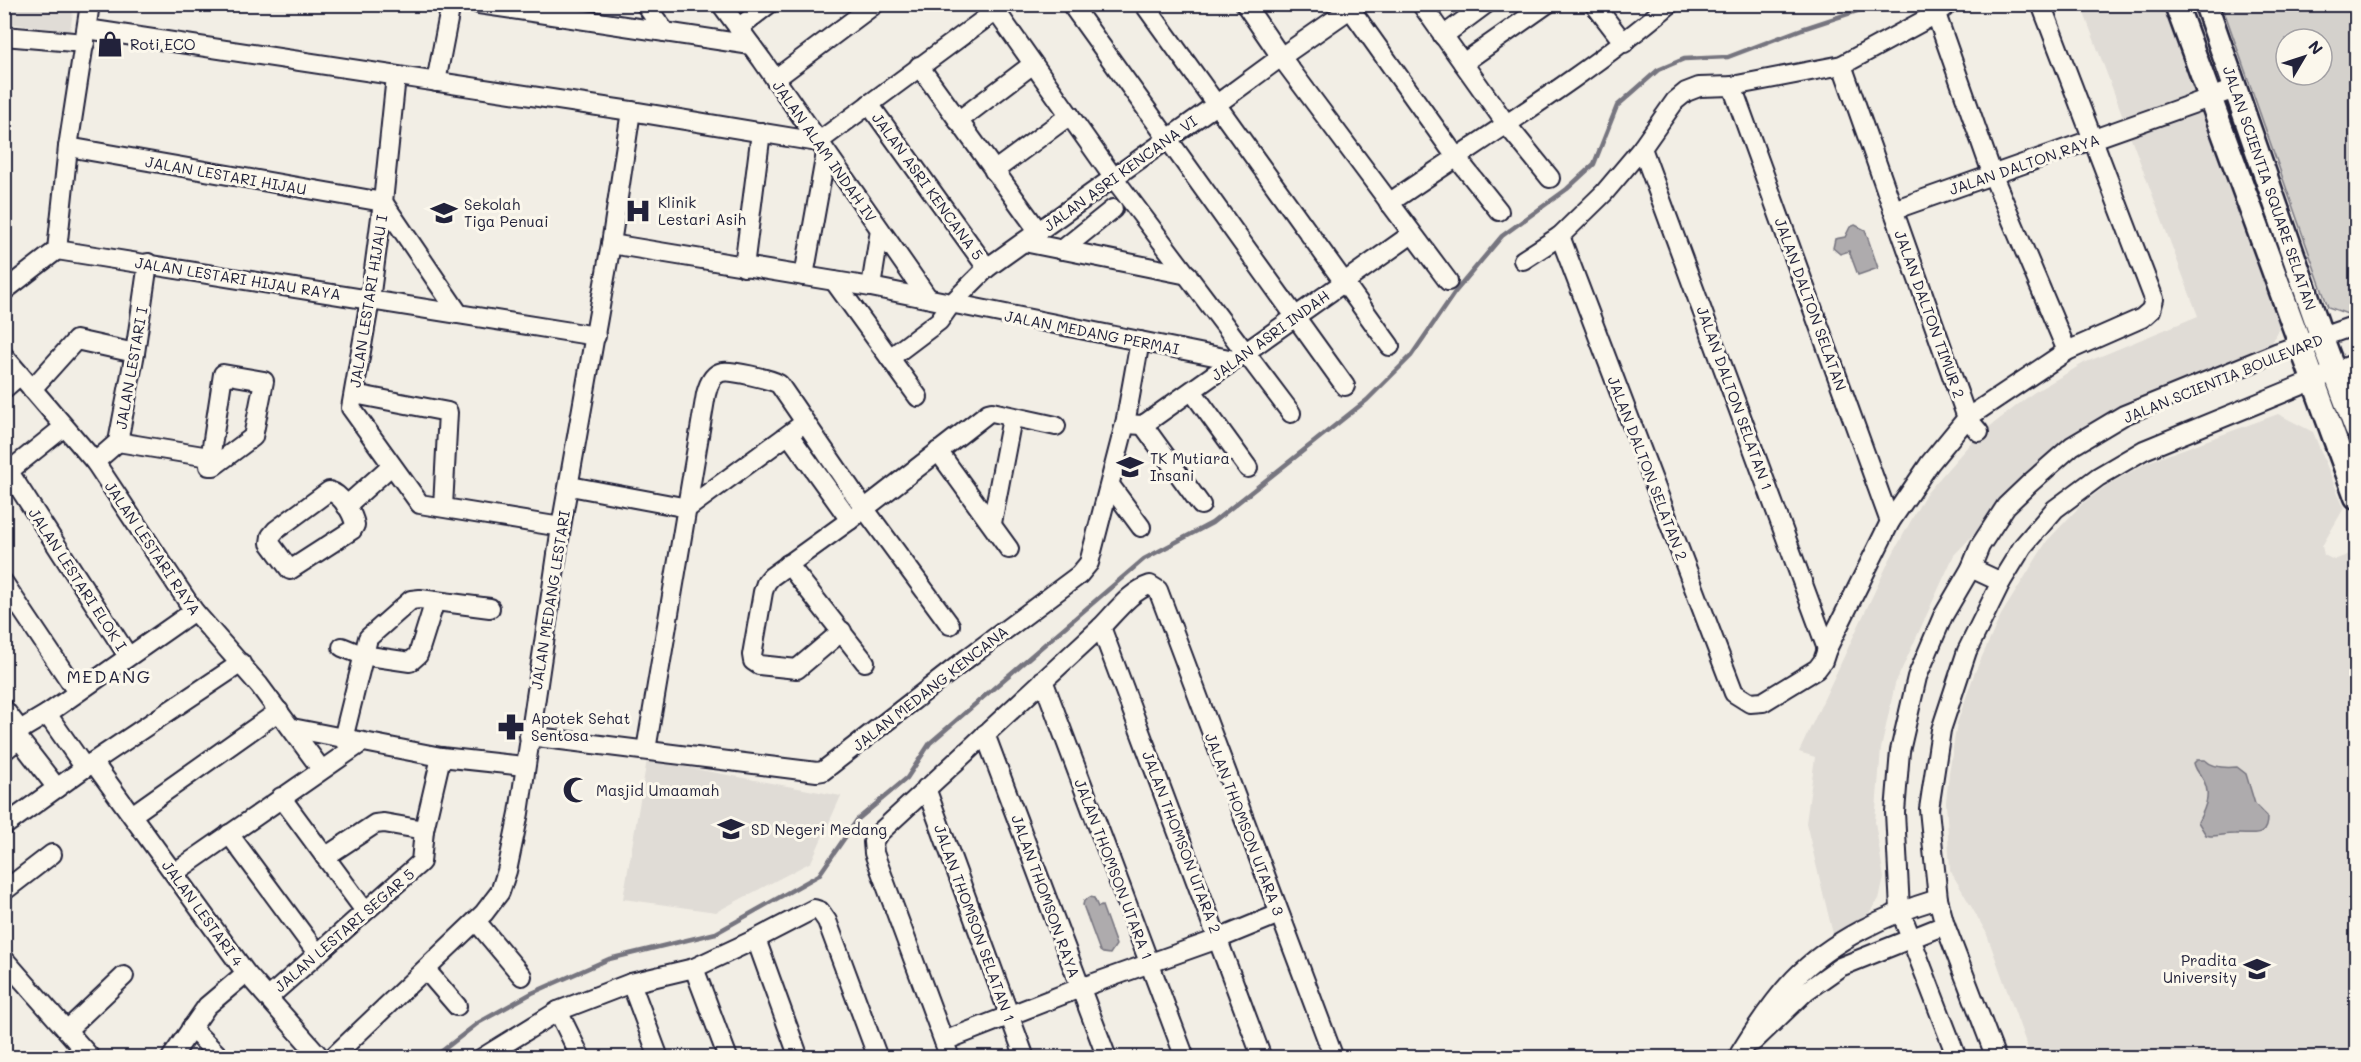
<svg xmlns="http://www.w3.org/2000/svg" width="2361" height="1062" viewBox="0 0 2361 1062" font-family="Mali,sans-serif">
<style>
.built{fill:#e0dcd6}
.green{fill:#d4d1cc;stroke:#7b7a84;stroke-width:1.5;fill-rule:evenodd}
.water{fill:#aeabad;stroke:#76747f;stroke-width:1.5}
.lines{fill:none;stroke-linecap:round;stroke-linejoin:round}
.stream{stroke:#76747f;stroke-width:4.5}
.minor-casing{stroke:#22223b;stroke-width:22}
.tertiary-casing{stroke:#22223b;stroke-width:27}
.minor{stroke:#fbf7ec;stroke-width:18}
.tertiary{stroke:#fbf7ec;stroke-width:22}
.labels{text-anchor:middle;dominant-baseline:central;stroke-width:6;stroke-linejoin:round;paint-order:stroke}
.poi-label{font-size:15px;fill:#22223b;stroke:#fbf7ec;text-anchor:start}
.street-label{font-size:15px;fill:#22223b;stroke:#fbf7ec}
.quarter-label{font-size:18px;letter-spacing:1.5px;fill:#22223b;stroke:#fbf7ec}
</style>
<rect width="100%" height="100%" fill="#f2eee5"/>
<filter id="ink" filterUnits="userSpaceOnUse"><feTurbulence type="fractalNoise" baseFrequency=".0167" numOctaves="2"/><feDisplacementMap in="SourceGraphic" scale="12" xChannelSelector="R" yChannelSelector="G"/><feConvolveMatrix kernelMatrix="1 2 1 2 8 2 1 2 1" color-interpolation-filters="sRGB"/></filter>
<g filter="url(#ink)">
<!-- built -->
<g class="built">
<polygon points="5,4 74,5 70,31 5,23"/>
<polygon points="2081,5 2171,5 2282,323 2267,352 2117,412 2015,492 1954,555 1895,684 1881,749 1875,822 1884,878 1879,899 1869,913 1833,934 1806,823 1815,757 1799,752 1890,559 1925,495 1975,438 2033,393 2084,363 2198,316"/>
<polygon points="2278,414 2313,432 2344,508 2322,546 2324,555 2334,560 2355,552 2356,556 2356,1057 2031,1057 1986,932 1950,870 1946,802 1949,773 1957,723 1975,672 2001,615 2047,541 2082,504 2106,486 2148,462"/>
<polygon points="647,760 841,796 811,862 716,912 623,899"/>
</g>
<!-- green -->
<path class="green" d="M 2222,5 L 2356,5 L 2356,315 L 2353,316 L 2328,307 ZM 2286,39 L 2322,39 L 2322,75 L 2286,75 Z"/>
<!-- water -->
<g class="water">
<polygon points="1855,225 1865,230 1878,268 1858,275 1849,251 1840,254 1833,248 1835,239 1845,237 1850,227"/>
<path d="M 2197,760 L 2205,760 C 2213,768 2227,768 2237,767 L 2246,774 L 2255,804 L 2267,816 C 2268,841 2251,833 2235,834 C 2227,834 2218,836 2210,836 L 2206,835 L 2198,822 C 2207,805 2212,792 2201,776 C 2197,771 2195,768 2194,763 Z"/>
<polygon points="1090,897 1094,898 1098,907 1102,906 1116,945 1110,954 1103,953 1100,951 1083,905 1084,901"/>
</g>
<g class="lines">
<!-- stream -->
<polyline class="stream" points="433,1058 478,1023 532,993 609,959 716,933 819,875 857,820 907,778 930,743 1144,559 1212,523 1367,400 1411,356 1455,292 1502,236 1567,189 1594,164 1617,106 1658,70 1684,59 1728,57 1802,29 1878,4"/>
<!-- minor casing -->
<g class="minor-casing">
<g id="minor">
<polyline points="479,4 751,45"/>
<polyline points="645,4 665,32"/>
<polyline points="721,4 762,60 928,298"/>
<polyline points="1071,4 1345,386"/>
<polyline points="1144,4 1390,346"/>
<polyline points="1245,4 1281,57 1448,281"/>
<polyline points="1347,4 1456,157 1499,211"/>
<polyline points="1421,4 1507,125 1550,178"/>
<polyline points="1594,4 1624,43"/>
<polyline points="996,11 1113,177 1291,413"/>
<polyline points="1936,14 1993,176 2067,351"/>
<polyline points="738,28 769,4"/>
<polyline points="87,29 631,111 818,142 1005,4"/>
<polyline points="4,36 85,43"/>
<polyline points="1443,36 1486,4"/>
<polyline points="1463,63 1547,4"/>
<polyline points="1842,65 1967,418 1979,432"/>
<polyline points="919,66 1039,232"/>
<polyline points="396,76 383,202 370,300 351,408 420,504 561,527"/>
<polyline points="775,79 875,4"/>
<polyline points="436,82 451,4"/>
<polyline points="1732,86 1890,522"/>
<polyline points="869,104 987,268"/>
<polyline points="958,121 1033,64"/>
<polyline points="68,147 383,202 459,314"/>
<polyline points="1642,148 1827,649"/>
<polyline points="994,171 1070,115"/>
<path d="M 1389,203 C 1483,138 1582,79 1670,4"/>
<polyline points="1893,210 2235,89"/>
<polyline points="1560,236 1734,693 1750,703 1763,702 1817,669 1823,661 1827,649 1890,522 1930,463 1967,418 2067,351 2142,318 2151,310 2154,299 2041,4"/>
<polyline points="1024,242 1188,275"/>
<polyline points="611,244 871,287 1234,360"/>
<polyline points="57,250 596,336"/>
<polyline points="57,250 68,147 90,4"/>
<polyline points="1062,250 1113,209"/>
<polyline points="1523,260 1560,236 1604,193 1642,148 1675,101 1686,92 1699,87 1732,86 1842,65 1936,14 1949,4"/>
<polyline points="744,267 761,132"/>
<polyline points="804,276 826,153"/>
<polyline points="834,281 918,397"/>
<polyline points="871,287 880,230"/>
<polyline points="4,291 57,250"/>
<polyline points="4,356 95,462 194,611 259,685 321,769"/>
<polyline points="890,358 939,321 951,304 987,268 1008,253 1217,104 1281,57 1357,4"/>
<polygon points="223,374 264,381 253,437 214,466 209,466"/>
<polyline points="4,389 20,375"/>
<polyline points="32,389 76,340 135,353"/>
<polyline points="1192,391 1248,468"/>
<polyline points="354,394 448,412 443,507"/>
<polyline points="1125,424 1143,425 1412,234"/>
<polyline points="1143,425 1201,505"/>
<polyline points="789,435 850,520"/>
<polyline points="118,442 209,457"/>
<polyline points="938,451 1009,549"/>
<polyline points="95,462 118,442 135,353 148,263"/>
<polyline points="9,472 128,656"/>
<polyline points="4,475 64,427"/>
<polyline points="1110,485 1141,527"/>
<polyline points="570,486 688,508 804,423"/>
<path d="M 329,491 C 341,494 353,513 355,525 L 352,530 L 290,570 L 270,543 L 271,536 L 276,530 Z"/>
<polyline points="346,506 391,466"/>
<polyline points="992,523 1012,418"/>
<polyline points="788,564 865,662"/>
<polyline points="1971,568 2001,582"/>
<polyline points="4,583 77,692"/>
<polyline points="1101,627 1262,1058"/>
<polyline points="842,631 797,669 759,665 753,661 752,655 763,592 766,583 771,577 850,520 988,413 992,412 1056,426"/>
<polyline points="342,647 362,655 410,662 418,655 435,601"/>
<polyline points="1043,680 1185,1058"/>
<polyline points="4,709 20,730 19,739 57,788"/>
<polyline points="47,714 85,768"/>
<polyline points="292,728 441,757 524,766"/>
<polyline points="20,730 47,714 194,611"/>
<polyline points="985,734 1107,1058"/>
<polyline points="529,736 817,772 823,771 969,657 1079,575 1089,563 1125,424 1140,341"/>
<polyline points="343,739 368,638 411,600 420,599 490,608"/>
<path d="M 646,750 L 706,394 C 708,386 712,374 722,372 C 731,370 770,379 779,384 L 864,508 L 950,625"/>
<polyline points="4,751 19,739"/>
<polyline points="93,762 246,973 321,1058"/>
<polyline points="926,788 1025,1058"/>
<polyline points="281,797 365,911"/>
<polyline points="132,815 279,711"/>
<polyline points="4,826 93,762 241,663"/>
<polyline points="229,834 317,953"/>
<polyline points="325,857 375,824 384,823 424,830"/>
<polyline points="174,873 361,743"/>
<polyline points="4,891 52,854"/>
<polyline points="476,921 522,976"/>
<polyline points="756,939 799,1058"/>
<polyline points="4,959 91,1058"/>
<polyline points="694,968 728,1058"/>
<polyline points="426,970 457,1006"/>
<polyline points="631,983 659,1058"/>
<polyline points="269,997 421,862 424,830 441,757"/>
<polyline points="558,1011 581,1058"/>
<polyline points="191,1028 221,1058"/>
<polyline points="67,1030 124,976"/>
<polyline points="944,1041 1080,988 1218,939 1279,914"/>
<polyline points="1754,1041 1806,991 1840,967 1945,925"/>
<path d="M 1740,1053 C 1756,1027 1773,1001 1794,979 C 1832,940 1887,914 1938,899"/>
<polyline points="171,1058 207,1006 246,973"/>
<polyline points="332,1058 484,913 500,892 507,871 519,813 561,527 611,244 631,111"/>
<polyline points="482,1058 558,1011 631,983 694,968 756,939 814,909 820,911 827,921 878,1058"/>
<path d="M 950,1058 L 874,853 L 873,842 L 878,834 L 1101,627 C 1115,613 1131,591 1150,585 L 1158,590 L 1334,1058"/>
<polyline points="1957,1058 1900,910 1895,812 1900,751 1917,677 1943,616 1971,568 1980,546 2006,506 2029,484 2072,446 2124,415 2276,353 2356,325"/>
<polyline points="1996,1058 1945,925 1938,899 1929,809 1941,730 1967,651 2001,582 2023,546 2055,509 2098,477 2144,450 2356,363"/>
</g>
</g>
<!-- tertiary casing -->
<g class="tertiary-casing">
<g id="tertiary">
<polyline points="2176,4 2356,497"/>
<polyline points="2206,4 2322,338 2356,429"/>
</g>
</g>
<!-- minor -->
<use href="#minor" class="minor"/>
<!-- tertiary -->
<use href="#tertiary" class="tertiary"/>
</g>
</g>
<!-- icons -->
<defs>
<g id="shop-bare" transform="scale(2.07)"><path d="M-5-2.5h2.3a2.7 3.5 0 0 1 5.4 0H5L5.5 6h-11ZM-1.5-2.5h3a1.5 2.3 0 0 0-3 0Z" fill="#22223b" stroke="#fbf7ec" stroke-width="2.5" paint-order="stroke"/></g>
<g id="hospital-bare" transform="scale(2.07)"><path d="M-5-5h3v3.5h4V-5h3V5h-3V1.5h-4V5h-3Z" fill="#22223b" stroke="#fbf7ec" stroke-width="2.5" paint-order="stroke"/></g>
<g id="school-bare" transform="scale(2.07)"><path d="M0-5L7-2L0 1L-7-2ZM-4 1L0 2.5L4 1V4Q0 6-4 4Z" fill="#22223b" stroke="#fbf7ec" stroke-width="2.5" paint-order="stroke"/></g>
<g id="pharmacy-bare" transform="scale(2.07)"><path d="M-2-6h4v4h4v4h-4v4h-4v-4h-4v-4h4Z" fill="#22223b" stroke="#fbf7ec" stroke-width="2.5" paint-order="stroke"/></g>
<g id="mosque-bare" transform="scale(2.07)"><path d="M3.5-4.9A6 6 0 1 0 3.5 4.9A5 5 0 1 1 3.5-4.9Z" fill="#22223b" stroke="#fbf7ec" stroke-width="2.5" paint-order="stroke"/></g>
<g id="university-bare" transform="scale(2.07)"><path d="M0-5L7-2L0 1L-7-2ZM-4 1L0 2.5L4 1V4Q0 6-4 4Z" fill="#22223b" stroke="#fbf7ec" stroke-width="2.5" paint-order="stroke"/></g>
</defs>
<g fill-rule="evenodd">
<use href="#shop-bare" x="110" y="44"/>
<use href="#hospital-bare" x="638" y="211"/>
<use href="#school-bare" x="444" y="213"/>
<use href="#school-bare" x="1130" y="467"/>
<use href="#pharmacy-bare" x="511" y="727"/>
<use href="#mosque-bare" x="576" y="790"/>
<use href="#school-bare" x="731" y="829"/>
<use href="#university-bare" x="2257" y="969"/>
</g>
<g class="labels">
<!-- poi labels -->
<g class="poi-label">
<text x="130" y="44">Roti ECO</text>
<text x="658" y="202">Klinik<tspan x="658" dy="17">Lestari Asih</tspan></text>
<text x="464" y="204">Sekolah<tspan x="464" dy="17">Tiga Penuai</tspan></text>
<text x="1150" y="458">TK Mutiara<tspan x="1150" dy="17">Insani</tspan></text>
<text x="531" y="718">Apotek Sehat<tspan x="531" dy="17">Sentosa</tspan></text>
<text x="596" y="790">Masjid Umaamah</text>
<text x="751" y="829">SD Negeri Medang</text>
<text x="2237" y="960" text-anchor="end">Pradita<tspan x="2237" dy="17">University</tspan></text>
</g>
<!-- street labels -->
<g class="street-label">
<text transform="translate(825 151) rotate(55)">JALAN ALAM INDAH IV</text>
<text transform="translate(2024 164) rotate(-19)">JALAN DALTON RAYA</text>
<text transform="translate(1120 173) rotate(-36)">JALAN ASRI KENCANA VI</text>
<text transform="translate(226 175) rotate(10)">JALAN LESTARI HIJAU</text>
<text transform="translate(928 186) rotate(54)">JALAN ASRI KENCANA 5</text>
<text transform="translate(2270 188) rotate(71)">JALAN SCIENTIA SQUARE SELATAN</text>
<text transform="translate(238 278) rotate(9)">JALAN LESTARI HIJAU RAYA</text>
<text transform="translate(368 301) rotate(-81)">JALAN LESTARI HIJAU I</text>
<text transform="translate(1811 304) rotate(70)">JALAN DALTON SELATAN</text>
<text transform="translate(1930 314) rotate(70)">JALAN DALTON TIMUR 2</text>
<text transform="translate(1092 332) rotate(11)">JALAN MEDANG PERMAI</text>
<text transform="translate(1270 335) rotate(-36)">JALAN ASRI INDAH</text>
<text transform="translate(131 368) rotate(-80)">JALAN LESTARI I</text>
<text transform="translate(2223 378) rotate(-22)">JALAN SCIENTIA BOULEVARD</text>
<text transform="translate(1735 398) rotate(70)">JALAN DALTON SELATAN 1</text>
<text transform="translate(1648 468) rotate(69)">JALAN DALTON SELATAN 2</text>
<text transform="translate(153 548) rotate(56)">JALAN LESTARI RAYA</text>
<text transform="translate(78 579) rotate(57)">JALAN LESTARI ELOK I</text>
<text transform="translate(550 600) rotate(-81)">JALAN MEDANG LESTARI</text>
<text transform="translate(930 688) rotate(-38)">JALAN MEDANG KENCANA</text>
<text transform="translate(1245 824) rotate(69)">JALAN THOMSON UTARA 3</text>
<text transform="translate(1182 842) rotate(69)">JALAN THOMSON UTARA 2</text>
<text transform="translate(1114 869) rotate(69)">JALAN THOMSON UTARA 1</text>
<text transform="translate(1046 896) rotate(70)">JALAN THOMSON RAYA</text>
<text transform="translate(203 913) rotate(54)">JALAN LESTARI 4</text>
<text transform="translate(975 923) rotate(70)">JALAN THOMSON SELATAN 1</text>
<text transform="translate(344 930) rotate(-41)">JALAN LESTARI SEGAR 5</text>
</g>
<!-- quarter labels -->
<g class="quarter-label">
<text x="109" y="676">MEDANG</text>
</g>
</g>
<!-- margin -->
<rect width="2361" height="1062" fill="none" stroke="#fbf7ec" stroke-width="24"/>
<rect x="12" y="12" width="2337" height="1038" fill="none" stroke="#22223b" stroke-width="2" filter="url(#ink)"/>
<!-- north arrow -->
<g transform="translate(2304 57) rotate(51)"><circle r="28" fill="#fbf7ec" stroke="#a4a2a5" stroke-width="1.5"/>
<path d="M0-4.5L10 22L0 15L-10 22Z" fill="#22223b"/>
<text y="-9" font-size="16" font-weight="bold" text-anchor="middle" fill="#22223b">N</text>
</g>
</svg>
